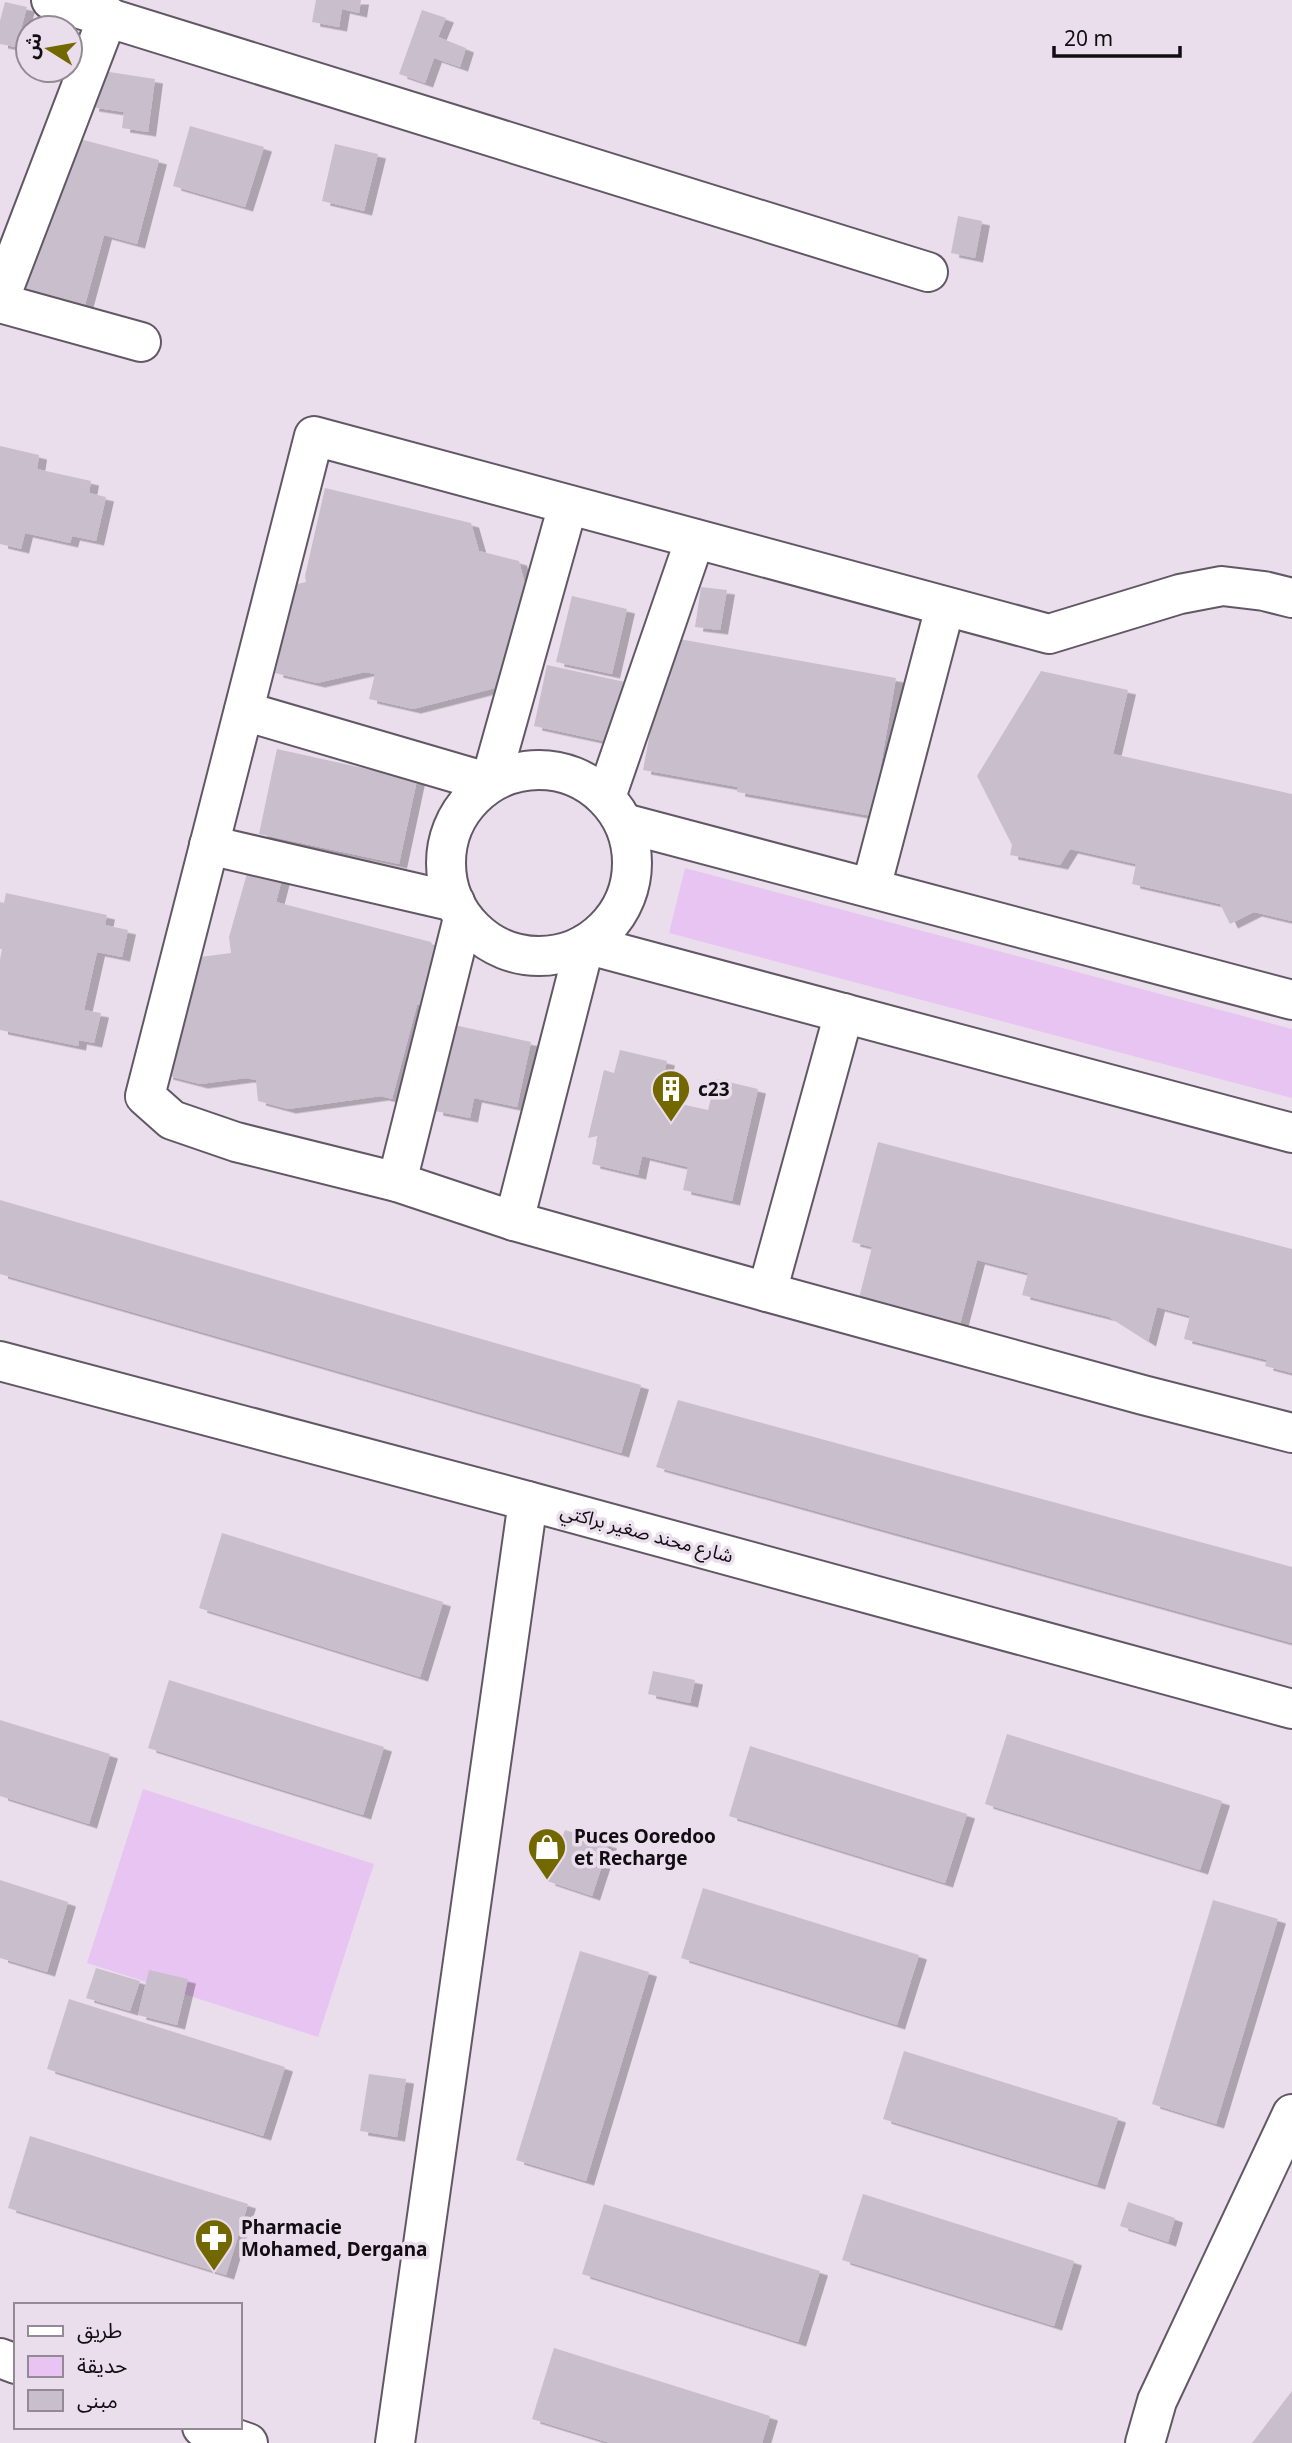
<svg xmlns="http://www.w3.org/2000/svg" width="1292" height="2443" viewBox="0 0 1292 2443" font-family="'Noto Sans','Noto Sans Arabic',sans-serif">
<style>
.green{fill:#e8c4f2}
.building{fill:#c9becc;filter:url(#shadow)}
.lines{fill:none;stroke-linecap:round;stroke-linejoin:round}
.minor-casing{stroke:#625865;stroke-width:42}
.minor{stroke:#fff;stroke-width:38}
.labels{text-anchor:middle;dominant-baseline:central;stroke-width:7;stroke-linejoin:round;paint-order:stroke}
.poi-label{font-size:19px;font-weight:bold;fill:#110d12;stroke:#eadeed;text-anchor:start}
.street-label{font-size:19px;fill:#110d12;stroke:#eadeed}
</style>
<defs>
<filter id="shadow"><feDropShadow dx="8" dy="4.5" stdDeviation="0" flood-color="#0004"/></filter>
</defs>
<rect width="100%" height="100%" fill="#eadeed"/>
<!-- green -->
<g class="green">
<polygon points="685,868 1292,1029 1292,1098 669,933"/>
<polygon points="143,1789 374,1864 318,2037 87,1963"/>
</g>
<!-- building -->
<g class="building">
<polygon points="316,0 361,0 359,13 342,9 339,27 312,22"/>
<polygon points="5,2 27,7 16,47 0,44 0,21"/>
<polygon points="422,10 446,18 438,37 466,48 460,67 434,58 425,83 399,74"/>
<polygon points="96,70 155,79 148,132 122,128 124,112 91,107"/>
<polygon points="190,126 264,147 245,207 173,186"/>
<polygon points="65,135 159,160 137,244 104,235 85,305 24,289"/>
<polygon points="335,144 378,154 364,211 322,201"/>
<polygon points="958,216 982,221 975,258 951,253"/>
<polygon points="0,446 39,455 37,469 91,481 89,493 106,497 96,541 72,536 70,543 25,533 21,549 0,544"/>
<polygon points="325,488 471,523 479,551 519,561 529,600 499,687 413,709 369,699 375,674 365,672 317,683 275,673 279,657 274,637 285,587 306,582 305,576"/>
<polygon points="701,587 727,590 720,630 695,627"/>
<polygon points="572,596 627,609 612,674 556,662"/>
<polygon points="668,637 896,678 872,816 737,792 738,787 643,770"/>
<polygon points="547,665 625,682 613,743 534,726"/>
<polygon points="1041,671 1128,690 1113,754 1292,794 1292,921 1254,912 1230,924 1220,904 1132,884 1136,864 1070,849 1060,865 1010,855 1012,845 977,776"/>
<polygon points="277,749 417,780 399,864 259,834"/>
<polygon points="248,870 282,879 276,902 431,942 439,959 439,1003 417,1005 392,1099 381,1096 288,1109 258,1101 256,1080 246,1078 200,1084 165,1075 185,959 231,953 229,937"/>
<polygon points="6,893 107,915 105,925 128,930 122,957 97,952 84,1010 101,1013 94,1043 79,1040 78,1046 0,1030 0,960 2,949 0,949 0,902 4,903"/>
<polygon points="454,1025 531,1042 517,1107 474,1098 470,1118 435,1111"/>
<polygon points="620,1050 667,1061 658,1099 708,1110 716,1079 758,1089 732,1201 683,1190 688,1167 642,1156 638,1175 592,1164 598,1136 588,1138 604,1070 614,1073"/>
<polygon points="878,1142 1292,1249 1292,1373 1265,1366 1267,1360 1184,1339 1190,1316 1157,1307 1148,1342 1109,1317 1022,1295 1028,1273 977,1260 960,1324 859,1298 872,1247 852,1242"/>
<polygon points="0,1200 641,1385 621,1453 0,1274"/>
<polygon points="678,1400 1292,1567 1292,1643 656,1467"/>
<polygon points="222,1533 443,1602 420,1677 199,1608"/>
<polygon points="653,1671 695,1680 690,1703 648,1694"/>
<polygon points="169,1680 384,1747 363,1815 148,1748"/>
<polygon points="0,1720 110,1754 89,1824 0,1796"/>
<polygon points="1007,1734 1222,1801 1200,1870 985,1804"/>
<polygon points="750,1746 967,1814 945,1883 729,1816"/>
<polygon points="565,1830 609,1844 592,1896 547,1881"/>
<polygon points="0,1880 68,1902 47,1972 0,1958"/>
<polygon points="703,1888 919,1955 897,2025 681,1958"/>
<polygon points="1213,1900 1278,1919 1216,2124 1152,2104"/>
<polygon points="580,1951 649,1972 586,2181 516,2160"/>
<polygon points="96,1968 140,1981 130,2011 86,1998"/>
<polygon points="149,1970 188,1979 177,2025 138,2015"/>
<polygon points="69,1999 285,2067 263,2136 47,2069"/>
<polygon points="904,2051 1118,2118 1097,2185 883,2119"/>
<polygon points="369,2074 406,2079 397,2137 360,2131"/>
<polygon points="30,2136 248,2204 226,2275 8,2208"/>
<polygon points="863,2194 1074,2261 1054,2326 842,2260"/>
<polygon points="1128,2202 1175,2218 1168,2242 1120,2226"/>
<polygon points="604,2204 820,2271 798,2342 582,2274"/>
<polygon points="554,2348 770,2416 762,2443 610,2443 532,2419"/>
<polygon points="1292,2391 1292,2443 1252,2443"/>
</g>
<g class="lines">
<!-- minor casing -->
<g class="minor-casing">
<g id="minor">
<polyline points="51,0 928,272"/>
<polyline points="0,298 108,16"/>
<polyline points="0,303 141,342"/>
<polyline points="1292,598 1264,591 1222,586 1180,594 1049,634 314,436 145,1096 172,1120 236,1142 397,1182 514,1221 767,1292 1143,1395 1292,1433"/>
<polyline points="244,711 490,783 568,505"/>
<circle cx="539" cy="863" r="93"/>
<polyline points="606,797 695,539"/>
<polyline points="624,823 1292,1000"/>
<polyline points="209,845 455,902"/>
<polyline points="871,888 945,607"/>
<polyline points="397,1182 463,918"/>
<polyline points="514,1221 585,944 1292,1133"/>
<polyline points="767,1292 844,1013"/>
<polyline points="0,1361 528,1501 1292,1709"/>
<polyline points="0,2358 16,2364"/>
<polyline points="202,2427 248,2443"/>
<polyline points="395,2443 528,1501"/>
<polyline points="1145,2443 1157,2401 1292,2114"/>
</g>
</g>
<!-- minor -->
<use href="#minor" class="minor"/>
</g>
<!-- icons -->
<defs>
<g id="building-pin" transform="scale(2.0125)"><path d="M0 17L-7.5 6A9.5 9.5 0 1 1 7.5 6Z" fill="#736800" stroke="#eadeed"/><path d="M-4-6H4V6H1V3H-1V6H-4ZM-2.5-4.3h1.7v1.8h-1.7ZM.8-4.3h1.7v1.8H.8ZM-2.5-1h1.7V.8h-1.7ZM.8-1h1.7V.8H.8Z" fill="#fff"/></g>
<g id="shop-pin" transform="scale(2.0125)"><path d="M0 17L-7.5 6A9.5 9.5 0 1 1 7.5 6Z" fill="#736800" stroke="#eadeed"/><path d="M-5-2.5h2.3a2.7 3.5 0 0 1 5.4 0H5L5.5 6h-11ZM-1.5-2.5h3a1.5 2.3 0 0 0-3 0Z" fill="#fff"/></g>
<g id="pharmacy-pin" transform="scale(2.0125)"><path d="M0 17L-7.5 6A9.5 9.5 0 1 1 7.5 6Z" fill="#736800" stroke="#eadeed"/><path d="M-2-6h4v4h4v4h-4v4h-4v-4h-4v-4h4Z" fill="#fff"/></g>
</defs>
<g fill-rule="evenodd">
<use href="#building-pin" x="671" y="1089"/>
<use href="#shop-pin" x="547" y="1847"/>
<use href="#pharmacy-pin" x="214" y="2238"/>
</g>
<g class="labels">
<!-- poi labels -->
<g class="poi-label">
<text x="698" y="1089">c23</text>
<text x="574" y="1836">Puces Ooredoo<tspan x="574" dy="22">et Recharge</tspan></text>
<text x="241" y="2227">Pharmacie<tspan x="241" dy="22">Mohamed, Dergana</tspan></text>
</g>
<!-- street labels -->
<g class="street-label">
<text transform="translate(647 1533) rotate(15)">شارع محند صغير براكتي</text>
</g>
</g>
<!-- legend -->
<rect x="14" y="2303" width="228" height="126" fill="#eadeed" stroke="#938a95" stroke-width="2"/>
<rect x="28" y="2326" width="35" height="10" fill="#ffffff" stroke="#938a95" stroke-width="2"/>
<text x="77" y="2338" font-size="21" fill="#110d12">طريق</text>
<rect x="28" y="2356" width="35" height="21" fill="#e8c4f2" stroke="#938a95" stroke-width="2"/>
<text x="77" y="2373" font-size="21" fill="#110d12">حديقة</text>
<rect x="28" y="2390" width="35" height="21" fill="#c9becc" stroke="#938a95" stroke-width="2"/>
<text x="77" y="2408" font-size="21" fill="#110d12">مبنى</text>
<!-- north arrow -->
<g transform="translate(49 49) rotate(281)"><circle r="33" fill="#eadeed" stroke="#938a95" stroke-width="2"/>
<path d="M0-5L12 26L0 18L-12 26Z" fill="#736800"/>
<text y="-10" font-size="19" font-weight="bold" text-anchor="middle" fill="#110d12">ش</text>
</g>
<!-- scale -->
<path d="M1054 46v10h126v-10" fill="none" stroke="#110d12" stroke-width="3.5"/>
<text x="1064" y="46" font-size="21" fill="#110d12" stroke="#eadeed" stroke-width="5" paint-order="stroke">20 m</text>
</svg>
